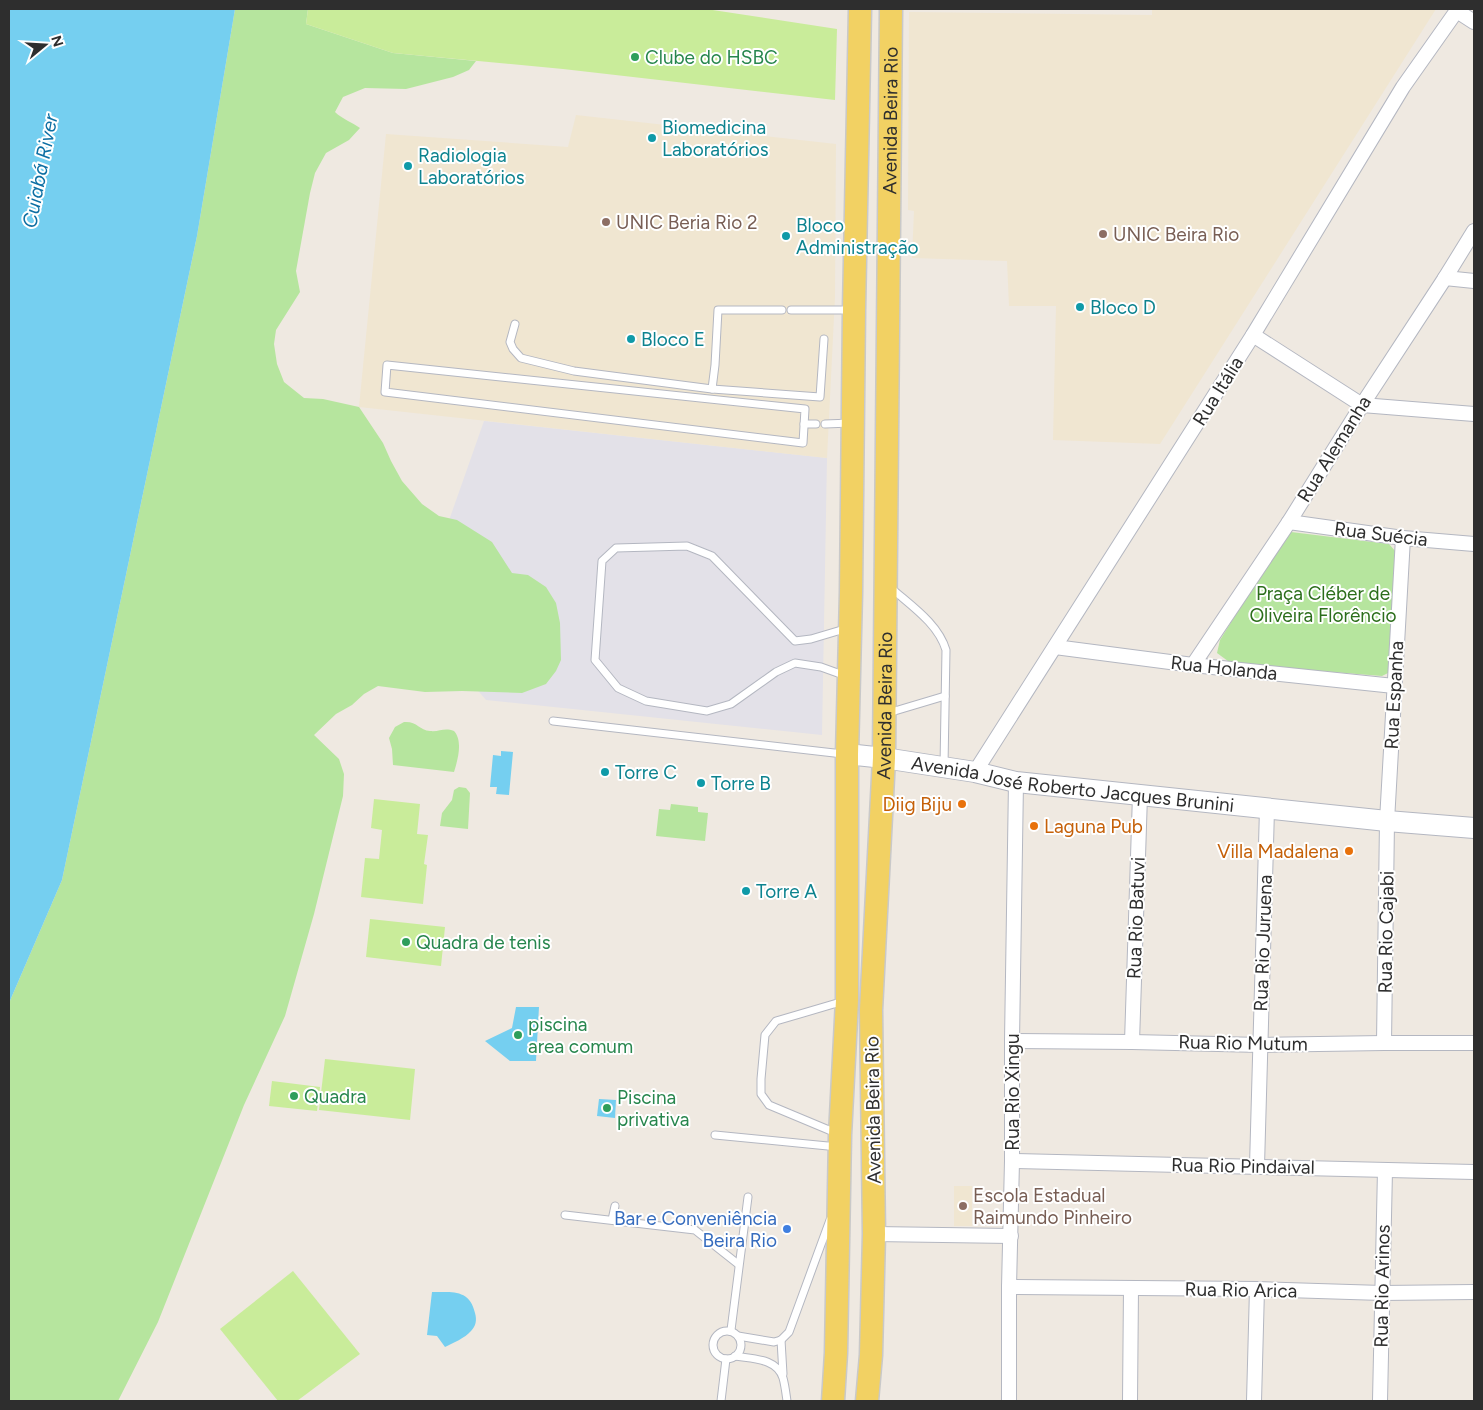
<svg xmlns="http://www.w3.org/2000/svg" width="1483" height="1410" viewBox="0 0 1483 1410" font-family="Figtree,sans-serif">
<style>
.industrial{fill:#e3e1e8}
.education{fill:#f0e6d1}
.green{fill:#b6e59e}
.pitch{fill:#c9ec9a}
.water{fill:#75cff0}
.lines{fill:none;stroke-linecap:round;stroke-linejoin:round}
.lane-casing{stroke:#b4b7c1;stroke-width:9}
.street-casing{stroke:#b4b7c1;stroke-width:16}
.secondary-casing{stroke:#b4b7c1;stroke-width:22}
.primary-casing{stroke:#c9c9c9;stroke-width:25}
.lane{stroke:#fff;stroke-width:7}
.street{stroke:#fff;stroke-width:14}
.secondary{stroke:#fff;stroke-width:20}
.primary{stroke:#f2d163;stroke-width:22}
.leisure-dot{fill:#2e9e5b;stroke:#fff;stroke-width:2}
.culture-dot{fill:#0f9aa8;stroke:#fff;stroke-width:2}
.education-dot{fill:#8d6e63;stroke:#fff;stroke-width:2}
.food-dot{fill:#e8710a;stroke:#fff;stroke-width:2}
.shop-dot{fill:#3f7fe0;stroke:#fff;stroke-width:2}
.labels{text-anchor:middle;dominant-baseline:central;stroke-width:4;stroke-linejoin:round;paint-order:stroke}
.leisure-label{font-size:19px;fill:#27864d;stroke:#fff;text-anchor:start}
.street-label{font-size:19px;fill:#2e2e2e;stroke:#fff}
.culture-label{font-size:19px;fill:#0d838f;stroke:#fff;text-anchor:start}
.education-label{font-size:19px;fill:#785e54;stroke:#fff;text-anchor:start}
.park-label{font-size:19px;fill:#2c6e1b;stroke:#fff}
.food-label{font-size:19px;fill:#c56008;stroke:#fff;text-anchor:end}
.shop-label{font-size:19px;fill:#366cbe;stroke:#fff;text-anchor:end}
.water-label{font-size:20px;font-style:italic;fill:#0d6fa3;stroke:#fff}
</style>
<rect width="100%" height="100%" fill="#efe9e1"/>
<!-- industrial -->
<polygon class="industrial" points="484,421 827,458 822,735 486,700 415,617"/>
<!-- education -->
<g class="education">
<polygon points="1152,9 1436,9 1160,444 1053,440 1056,306 1009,306 1007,261 912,258 914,211 908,210 909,12 1152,15"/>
<polygon points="576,115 836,144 835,297 827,458 359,407 386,134 568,147"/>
<rect x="954" y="1186" width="18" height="40"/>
</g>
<!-- green -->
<g class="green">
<path d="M 235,9 L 308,9 L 306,24 L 393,53 L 476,61 L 469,70 L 453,77 L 406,89 L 365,88 L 343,97 L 335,112 C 342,119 352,122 360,128 L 349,140 L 326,153 L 315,173 L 310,193 L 296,271 L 300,292 L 276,330 L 274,344 L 277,364 L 284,382 L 304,398 L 323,399 L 359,407 L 383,443 L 391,461 L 402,481 L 422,504 L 439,516 L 457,520 L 492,542 L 512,573 L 528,575 L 546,587 L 556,603 L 560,623 L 561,660 L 556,671 L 546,684 L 522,693 L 462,691 L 425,692 L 378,686 L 364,694 L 352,705 L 336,714 L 314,735 L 339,759 L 344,774 L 343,796 L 314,914 L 285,1016 L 244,1105 L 158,1322 L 118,1401 L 9,1401 L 9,1003 L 62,880 L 197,236 Z"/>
<polygon points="1291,532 1389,544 1396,552 1391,667 1388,673 1382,676 1232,664 1217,653 1220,640 1283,538"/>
<path d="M 404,722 C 417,721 419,730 430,731 C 440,732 444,727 454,731 C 463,741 458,759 454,772 L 393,765 L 392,749 L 389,738 L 395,727 Z"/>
<polygon points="459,787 466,788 470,793 468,829 440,826 442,813 452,800 454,790"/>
<polygon points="671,804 698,807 698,812 708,813 705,841 656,836 659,809 670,810"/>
</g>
<!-- pitch -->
<g class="pitch">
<polygon points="308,9 706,9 837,29 835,100 563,69 393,53 306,24"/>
<polygon points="374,799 420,804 417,834 428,835 424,864 427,865 423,904 361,897 365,858 379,859 382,830 371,828"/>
<polygon points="370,919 445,927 441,966 366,957"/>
<polygon points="325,1059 415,1069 410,1120 319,1110"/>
<polygon points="272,1081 320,1087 317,1111 269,1106"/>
<polygon points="293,1271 360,1354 297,1401 278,1401 220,1329"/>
</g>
<!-- water -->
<g class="water">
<polygon points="9,9 235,9 197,236 62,880 9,1003"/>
<polygon points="501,751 513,752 509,795 496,794 497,787 490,787 493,755 501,756"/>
<polygon points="516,1007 539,1007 536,1061 510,1061 485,1041 512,1028"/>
<polygon points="599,1099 616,1100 615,1118 597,1116"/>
<path d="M 432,1292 C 452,1292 470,1289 475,1313 C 477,1320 476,1326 471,1331 C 465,1338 453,1343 445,1347 L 437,1336 L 427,1335 Z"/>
</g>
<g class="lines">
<!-- lane casing -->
<g class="lane-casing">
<g id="lane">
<polyline points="791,310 851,310"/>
<polyline points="515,324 510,342 513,349 521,358 574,371 712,389 820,397 824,339"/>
<polygon points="387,365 805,409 803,443 385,392"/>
<polyline points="712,389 715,365 718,310 782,310"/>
<polyline points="804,424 816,424"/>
<polyline points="825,424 851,423"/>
<path d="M 890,587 C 910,605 938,623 946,650 L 944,766"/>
<polyline points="846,676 821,667 795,663 776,672 731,704 707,711 646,701 618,688 595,660 602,561 616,548 687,546 712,556 795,641 811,639 848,628"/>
<polyline points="888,713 945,696"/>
<polyline points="553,721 843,754"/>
<polyline points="836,1133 769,1105 761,1094 761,1079 765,1035 776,1021 844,1001"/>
<polyline points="715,1135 838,1147"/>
<polyline points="565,1215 695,1230 738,1264"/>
<polyline points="612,1220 615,1206"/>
<polyline points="731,1330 748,1197"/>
<circle cx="727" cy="1345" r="14"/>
<polyline points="738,1336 774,1342 781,1340 789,1332 830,1220"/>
<polyline points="781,1340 783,1374"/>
<path d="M 735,1356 C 752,1359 777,1358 783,1378 C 785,1385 786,1394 787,1401"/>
<polyline points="721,1401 726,1359"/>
</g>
</g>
<!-- street casing -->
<g class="street-casing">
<g id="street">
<polyline points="1457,11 1474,22"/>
<polyline points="1445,278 1474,281"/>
<polyline points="1253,335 1362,405 1474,414"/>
<polyline points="1289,522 1403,538 1474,544"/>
<polyline points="1055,647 1193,665 1394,686"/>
<polyline points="1193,665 1289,522 1362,405 1445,278 1474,231"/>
<polyline points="975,772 1253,335 1403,87 1458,9"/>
<polyline points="1012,1041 1132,1042 1261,1045 1384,1043 1474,1043"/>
<polyline points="1132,1042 1140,795"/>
<polyline points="1384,1043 1387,821 1403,538"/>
<polyline points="1012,1161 1474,1172"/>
<polyline points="1257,1166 1267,809"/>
<polyline points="874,1234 1011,1236"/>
<polyline points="1009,1287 1257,1289 1382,1293 1474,1292"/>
<polyline points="1009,1401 1009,1287 1012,1161 1012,1041 1016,782"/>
<polyline points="1130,1401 1131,1288"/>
<polyline points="1254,1401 1257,1289"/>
<polyline points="1380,1401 1385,1170"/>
</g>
</g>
<!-- secondary casing -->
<g class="secondary-casing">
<g id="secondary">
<path id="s1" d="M 847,754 L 884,758 L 975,772 L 1016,782 L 1387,821 L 1474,828"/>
</g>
</g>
<!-- primary casing -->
<g class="primary-casing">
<g id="primary">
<polyline points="833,1401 836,1353 840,1135 847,1000 847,754 851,593 854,310 860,9"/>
<path id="s2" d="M 867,1401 L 871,1355 L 874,1234 L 871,1010 L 884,758 L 891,9"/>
</g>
</g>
<!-- lane -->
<use href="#lane" class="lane"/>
<!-- street -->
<use href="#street" class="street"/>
<!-- secondary -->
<use href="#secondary" class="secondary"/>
<!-- primary -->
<use href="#primary" class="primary"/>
</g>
<!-- markers -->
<g class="leisure-dot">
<circle cx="635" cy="57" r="5"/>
<circle cx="406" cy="942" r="5"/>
<circle cx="518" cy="1035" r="5"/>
<circle cx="294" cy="1096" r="5"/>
<circle cx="607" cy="1108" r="5"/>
</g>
<g class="culture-dot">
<circle cx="652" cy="138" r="5"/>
<circle cx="408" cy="166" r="5"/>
<circle cx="786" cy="236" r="5"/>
<circle cx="1080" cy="307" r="5"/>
<circle cx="631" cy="339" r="5"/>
<circle cx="605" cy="772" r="5"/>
<circle cx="701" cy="783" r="5"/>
<circle cx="746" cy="891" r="5"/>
</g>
<g class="education-dot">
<circle cx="606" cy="222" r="5"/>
<circle cx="1103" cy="234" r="5"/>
<circle cx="963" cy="1206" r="5"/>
</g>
<g class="food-dot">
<circle cx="962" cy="804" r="5"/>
<circle cx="1034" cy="826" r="5"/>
<circle cx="1349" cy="851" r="5"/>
</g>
<circle class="shop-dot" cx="787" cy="1229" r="5"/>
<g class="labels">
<!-- leisure labels -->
<g class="leisure-label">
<text x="645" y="57">Clube do HSBC</text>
<text x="416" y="942">Quadra de tenis</text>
<text x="528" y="1024">piscina<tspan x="528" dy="22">area comum</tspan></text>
<text x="304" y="1096">Quadra</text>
<text x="617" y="1097">Piscina<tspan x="617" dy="22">privativa</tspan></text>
</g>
<!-- street labels -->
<g class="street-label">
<text stroke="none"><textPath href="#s2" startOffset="1281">Avenida Beira Rio</textPath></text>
<text transform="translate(1218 391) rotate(-58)">Rua Itália</text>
<text transform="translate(1334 449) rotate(-58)">Rua Alemanha</text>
<text transform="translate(1381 534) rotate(7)">Rua Suécia</text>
<text transform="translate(1224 668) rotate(6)">Rua Holanda</text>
<text transform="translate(1394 695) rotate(-87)">Rua Espanha</text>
<text stroke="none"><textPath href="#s2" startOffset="696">Avenida Beira Rio</textPath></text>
<text stroke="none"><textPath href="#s1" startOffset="228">Avenida José Roberto Jacques Brunini</textPath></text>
<text transform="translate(1136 918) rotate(-88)">Rua Rio Batuvi</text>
<text transform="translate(1386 932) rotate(-89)">Rua Rio Cajabi</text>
<text transform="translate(1263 943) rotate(-88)">Rua Rio Juruena</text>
<text transform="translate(1243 1043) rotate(1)">Rua Rio Mutum</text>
<text transform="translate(1012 1092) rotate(-90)">Rua Rio Xingu</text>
<text transform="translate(873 1110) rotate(-91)">Avenida Beira Rio</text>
<text transform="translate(1243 1166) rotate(1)">Rua Rio Pindaival</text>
<text transform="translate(1382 1286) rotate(-89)">Rua Rio Arinos</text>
<text transform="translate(1241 1290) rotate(1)">Rua Rio Arica</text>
</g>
<!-- culture labels -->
<g class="culture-label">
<text x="662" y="127">Biomedicina<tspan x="662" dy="22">Laboratórios</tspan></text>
<text x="418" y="155">Radiologia<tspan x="418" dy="22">Laboratórios</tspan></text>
<text x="796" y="225">Bloco<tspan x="796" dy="22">Administração</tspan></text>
<text x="1090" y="307">Bloco D</text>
<text x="641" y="339">Bloco E</text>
<text x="615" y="772">Torre C</text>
<text x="711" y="783">Torre B</text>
<text x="756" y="891">Torre A</text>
</g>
<!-- education labels -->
<g class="education-label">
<text x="616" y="222">UNIC Beria Rio 2</text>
<text x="1113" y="234">UNIC Beira Rio</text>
<text x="973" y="1195">Escola Estadual<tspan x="973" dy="22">Raimundo Pinheiro</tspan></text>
</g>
<!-- park labels -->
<g class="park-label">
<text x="1323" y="593">Praça Cléber de<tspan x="1323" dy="22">Oliveira Florêncio</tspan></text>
</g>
<!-- food labels -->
<g class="food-label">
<text x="952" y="804">Diig Biju</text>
<text x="1044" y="826" text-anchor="start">Laguna Pub</text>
<text x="1339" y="851">Villa Madalena</text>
</g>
<!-- shop labels -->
<g class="shop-label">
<text x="777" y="1218">Bar e Conveniência<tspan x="777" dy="22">Beira Rio</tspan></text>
</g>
<!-- water labels -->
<g class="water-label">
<text transform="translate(40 171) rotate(-79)">Cuiabá River</text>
</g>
</g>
<!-- border -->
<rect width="1483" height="1410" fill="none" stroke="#2e2e2e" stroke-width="20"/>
<!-- north arrow -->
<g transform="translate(45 45) rotate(72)" stroke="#ffffff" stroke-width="4" paint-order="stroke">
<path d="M0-4L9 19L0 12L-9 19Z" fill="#2e2e2e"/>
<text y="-8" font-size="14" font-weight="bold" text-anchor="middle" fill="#2e2e2e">N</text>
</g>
</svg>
